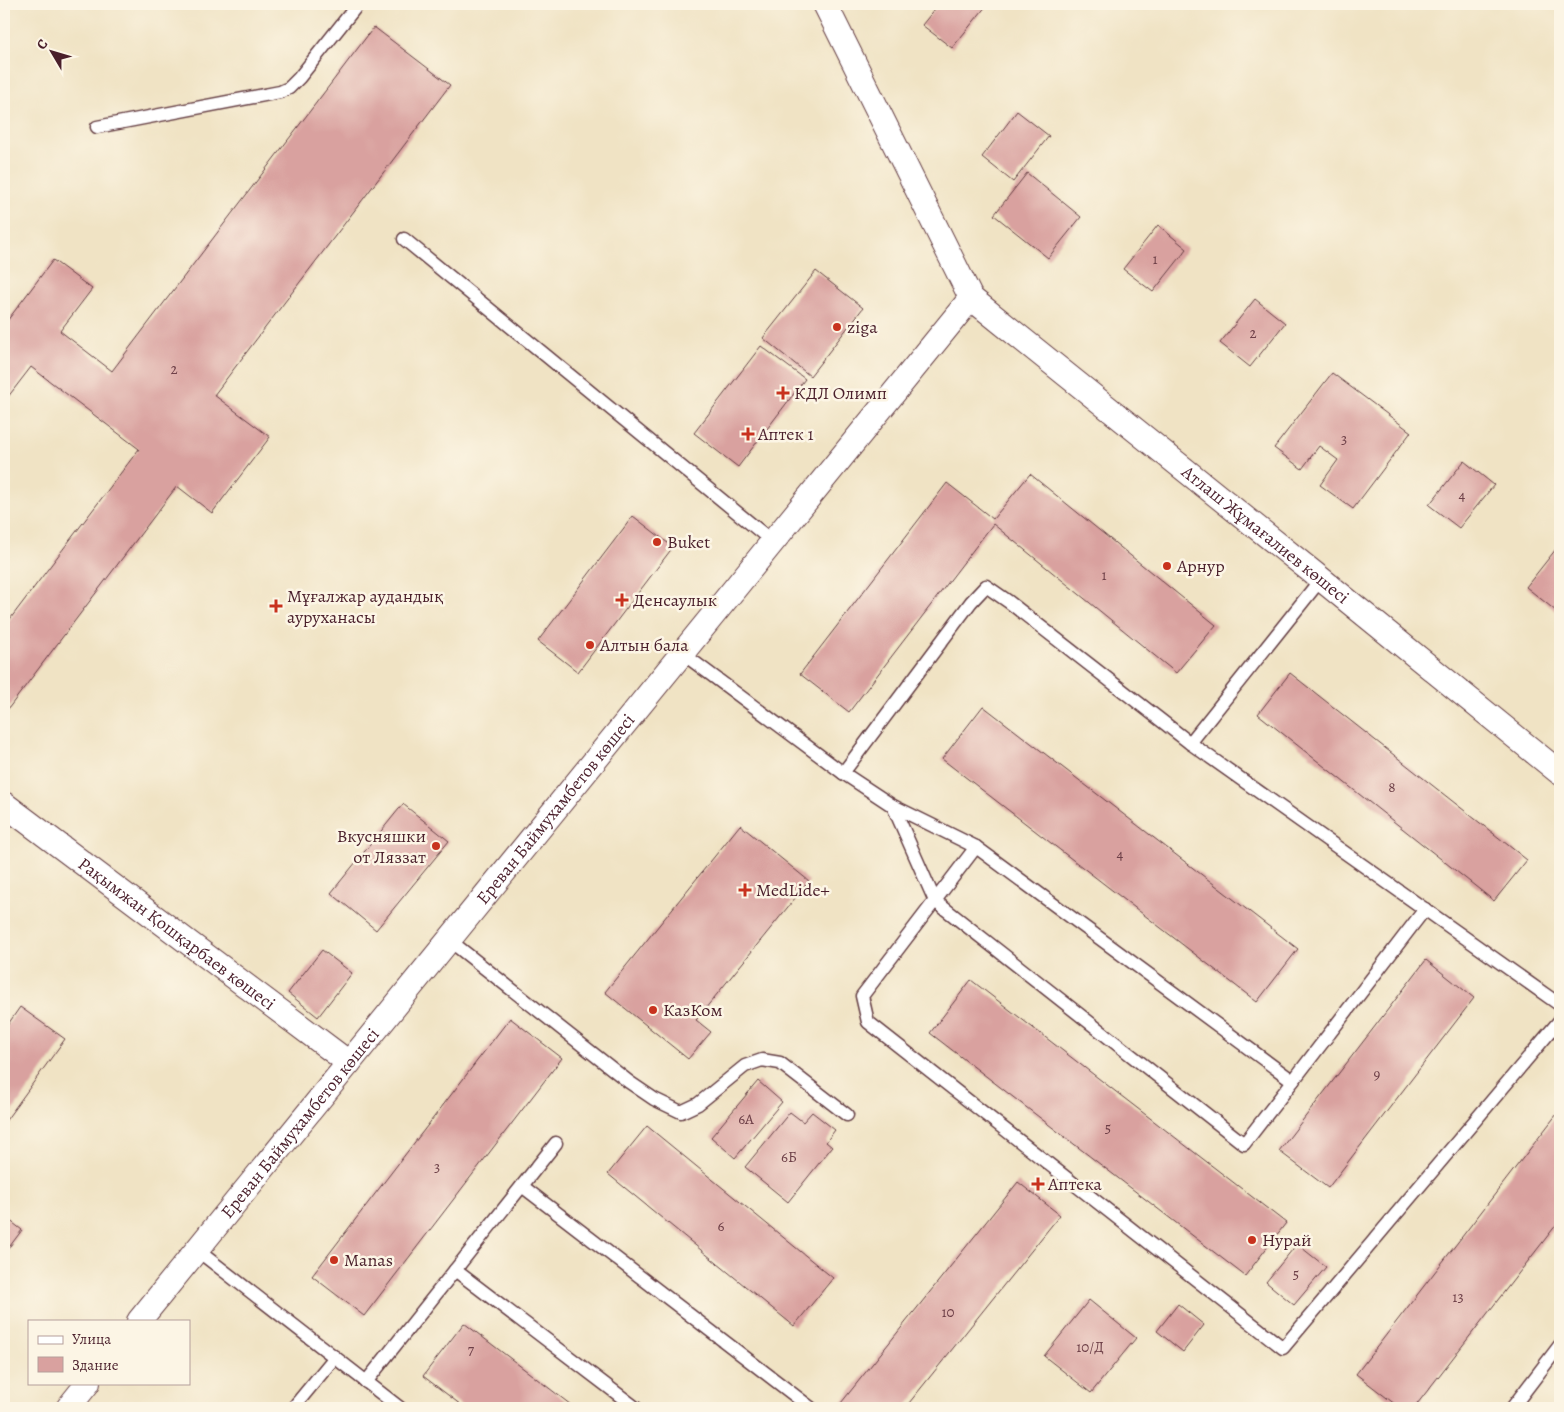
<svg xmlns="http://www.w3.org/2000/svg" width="1564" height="1412" viewBox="0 0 1564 1412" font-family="Alegreya,serif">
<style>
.building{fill:#d9a19f}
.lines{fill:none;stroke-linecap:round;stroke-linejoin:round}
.lane-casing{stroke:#633c42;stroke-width:15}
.street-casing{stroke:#633c42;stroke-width:26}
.lane{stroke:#fff;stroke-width:12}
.street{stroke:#fff;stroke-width:24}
.poi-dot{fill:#c8321e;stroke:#fcf5e5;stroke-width:2}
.labels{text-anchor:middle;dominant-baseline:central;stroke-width:5;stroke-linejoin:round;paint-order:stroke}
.number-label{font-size:15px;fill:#6e4048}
.poi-label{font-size:18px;fill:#4a1f2b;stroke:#fcf5e5;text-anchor:start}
.street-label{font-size:18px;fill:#4a1f2b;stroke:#fcf5e5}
</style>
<rect width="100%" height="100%" fill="#fcf5e5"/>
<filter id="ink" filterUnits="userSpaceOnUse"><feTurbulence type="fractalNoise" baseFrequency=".02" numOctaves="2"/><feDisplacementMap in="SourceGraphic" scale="10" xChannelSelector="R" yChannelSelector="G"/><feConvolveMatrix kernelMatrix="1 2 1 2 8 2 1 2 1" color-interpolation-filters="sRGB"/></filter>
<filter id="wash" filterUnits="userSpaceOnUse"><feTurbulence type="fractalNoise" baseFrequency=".0096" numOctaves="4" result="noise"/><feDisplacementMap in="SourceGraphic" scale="20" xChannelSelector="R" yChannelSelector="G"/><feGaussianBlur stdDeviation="1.12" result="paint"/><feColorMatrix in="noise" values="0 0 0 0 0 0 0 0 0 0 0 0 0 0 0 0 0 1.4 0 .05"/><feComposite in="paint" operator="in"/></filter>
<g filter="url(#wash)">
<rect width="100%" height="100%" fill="#f0e3c4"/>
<g id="blocks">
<!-- building -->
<g class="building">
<polygon points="939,4 985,4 987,5 952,48 922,25"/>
<polygon points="374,27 450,85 214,395 270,437 212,513 177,486 8,709 4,705 4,627 139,449 31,367 4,402 4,325 53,260 92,289 60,331 112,371"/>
<polygon points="1017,111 1049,136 1013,182 982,157"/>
<polygon points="1027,173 1081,217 1048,258 994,215"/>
<polygon points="1158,225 1187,249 1153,292 1123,269"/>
<polygon points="816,271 863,308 810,376 763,338"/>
<polygon points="1255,299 1285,323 1250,367 1220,343"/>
<polygon points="761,346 805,379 738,467 694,433"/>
<polygon points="1332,373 1411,432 1353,509 1320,485 1338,460 1319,446 1302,469 1274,448"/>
<polygon points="1464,461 1494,485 1459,528 1429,505"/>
<polygon points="1030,474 1216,625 1176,673 993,524 849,712 800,674 947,483 993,519"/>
<polygon points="633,516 673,547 578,672 538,641"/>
<polygon points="1560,544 1560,605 1556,611 1526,587"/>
<polygon points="1290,673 1527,860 1494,901 1258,714"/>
<polygon points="983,706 1298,949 1257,1002 942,759"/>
<polygon points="403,804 449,841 376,930 331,893"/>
<polygon points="740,825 809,881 696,1020 711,1032 688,1059 605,992"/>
<polygon points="322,950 352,973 318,1017 288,993"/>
<polygon points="1426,960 1474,998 1328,1188 1279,1151"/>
<polygon points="971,980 1286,1223 1245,1276 930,1033"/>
<polygon points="20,1007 65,1039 4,1123 4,1030"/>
<polygon points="510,1018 562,1058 364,1316 312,1276"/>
<polygon points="758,1081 782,1102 735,1158 711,1137"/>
<polygon points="1560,1110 1560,1220 1414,1408 1400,1408 1356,1374"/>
<polygon points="790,1112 803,1122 812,1112 835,1130 826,1142 832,1147 788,1202 745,1167"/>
<polygon points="647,1126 833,1278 794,1326 608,1174"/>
<polygon points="1018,1182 1060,1215 905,1408 837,1408"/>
<polygon points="4,1216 22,1230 4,1254"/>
<polygon points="1297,1244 1326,1267 1294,1305 1266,1282"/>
<polygon points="1089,1300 1136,1338 1091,1393 1044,1356"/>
<polygon points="1178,1304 1204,1325 1183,1352 1157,1331"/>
<polygon points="464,1323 575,1408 465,1408 423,1376"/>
</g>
</g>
</g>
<g filter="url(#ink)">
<use href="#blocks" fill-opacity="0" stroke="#633c42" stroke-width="1"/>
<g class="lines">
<!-- lane casing -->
<g class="lane-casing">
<g id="lane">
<polyline points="97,127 280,92 289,88 299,78 358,4"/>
<polyline points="404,239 773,542"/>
<polyline points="1321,579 1190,743 1560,1005"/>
<polyline points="682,653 843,773 893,806 976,847 1293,1081 1425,909"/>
<polyline points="843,773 971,602 986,586 1009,602 1190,743"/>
<polyline points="893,806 935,901 1244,1144 1293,1081"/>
<polyline points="976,847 862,996 868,1022 1283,1348 1560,1020"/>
<polyline points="449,940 629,1082 654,1099 681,1112 698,1104 745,1066 762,1060 780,1063 847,1115"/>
<polyline points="522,1186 811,1408"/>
<polyline points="197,1250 400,1408"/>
<polyline points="455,1270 636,1408"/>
<polyline points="366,1382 556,1143"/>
<polyline points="293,1408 335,1357"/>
<polyline points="1512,1408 1560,1345"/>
</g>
</g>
<!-- street casing -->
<g class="street-casing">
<g id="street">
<path id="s1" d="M 825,4 L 971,298 L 1321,579 L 1560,773"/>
<path id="s2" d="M 4,804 L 349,1063"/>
<path id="s3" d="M 139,1321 L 971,298"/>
<polyline points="68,1408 88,1383"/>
</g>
</g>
<!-- lane -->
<use href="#lane" class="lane"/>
<!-- street -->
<use href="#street" class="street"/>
</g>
</g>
<!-- markers -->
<g class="poi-dot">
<circle cx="837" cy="327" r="5"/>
<path d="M780.5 385.5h5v5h5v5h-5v5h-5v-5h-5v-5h5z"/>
<path d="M745.5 426.5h5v5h5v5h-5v5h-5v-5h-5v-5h5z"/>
<circle cx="657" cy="542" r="5"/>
<circle cx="1167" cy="566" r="5"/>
<path d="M619.5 592.5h5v5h5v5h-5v5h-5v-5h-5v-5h5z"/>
<path d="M273.5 598.5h5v5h5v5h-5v5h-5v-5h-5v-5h5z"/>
<circle cx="590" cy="645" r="5"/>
<circle cx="436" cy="846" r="5"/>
<path d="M742.5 882.5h5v5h5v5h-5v5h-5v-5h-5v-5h5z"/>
<circle cx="653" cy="1010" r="5"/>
<path d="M1035.5 1176.5h5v5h5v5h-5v5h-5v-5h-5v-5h5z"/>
<circle cx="1252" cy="1240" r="5"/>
<circle cx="334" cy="1260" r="5"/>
</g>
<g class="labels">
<!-- number labels -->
<g class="number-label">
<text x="1155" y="259">1</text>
<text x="1253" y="333">2</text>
<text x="174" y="369">2</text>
<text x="1344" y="439">3</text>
<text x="1462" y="495">4</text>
<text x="1104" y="575">1</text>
<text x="1392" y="787">8</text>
<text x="1120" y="854">4</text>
<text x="1377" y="1074">9</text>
<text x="746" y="1119">6А</text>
<text x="1108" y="1128">5</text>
<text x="789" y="1157">6Б</text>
<text x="437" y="1167">3</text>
<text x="721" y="1226">6</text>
<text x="1296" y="1274">5</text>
<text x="1458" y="1297">13</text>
<text x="948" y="1312">10</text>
<text x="1090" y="1347">10/Д</text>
<text x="471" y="1350">7</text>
</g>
<!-- poi labels -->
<g class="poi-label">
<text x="847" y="327">ziga</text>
<text x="794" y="393">КДЛ Олимп</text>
<text x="758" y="434">Аптек 1</text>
<text x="667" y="542">Buket</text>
<text x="1177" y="566">Арнур</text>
<text x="287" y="596">Мұғалжар аудандық<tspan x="287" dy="21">ауруханасы</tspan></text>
<text x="633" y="600">Денсаулык</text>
<text x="600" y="645">Алтын бала</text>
<text x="426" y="836" text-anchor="end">Вкусняшки<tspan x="426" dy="21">от Ляззат</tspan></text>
<text x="756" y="890">MedLide+</text>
<text x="663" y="1010">КазКом</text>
<text x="1048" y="1184">Аптека</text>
<text x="1262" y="1240">Нурай</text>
<text x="344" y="1260">Manas</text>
</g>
<!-- street labels -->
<g class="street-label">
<text stroke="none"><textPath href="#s1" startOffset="706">Атлаш Жұмағалиев көшесі</textPath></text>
<text stroke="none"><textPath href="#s3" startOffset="660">Ереван Баймухамбетов көшесі</textPath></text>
<text stroke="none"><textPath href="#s2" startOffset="216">Рақымжан Қошқарбаев көшесі</textPath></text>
<text stroke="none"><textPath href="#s3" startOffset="255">Ереван Баймухамбетов көшесі</textPath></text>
</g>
</g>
<!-- margin -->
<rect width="1564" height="1412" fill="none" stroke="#fcf5e5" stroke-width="20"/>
<!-- legend -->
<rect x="28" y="1320" width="162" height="65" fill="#fcf5e5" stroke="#b59f9b"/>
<rect x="38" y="1336" width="25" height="8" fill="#ffffff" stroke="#b59f9b"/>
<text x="72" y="1344" font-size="15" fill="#4a1f2b">Улица</text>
<rect x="38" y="1357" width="25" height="15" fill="#d9a19f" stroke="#b59f9b"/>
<text x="72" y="1370" font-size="15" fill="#4a1f2b">Здание</text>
<!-- north arrow -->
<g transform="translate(52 52) rotate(308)" stroke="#fcf5e5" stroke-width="4" paint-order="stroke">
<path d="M0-4L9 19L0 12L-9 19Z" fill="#4a1f2b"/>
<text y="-8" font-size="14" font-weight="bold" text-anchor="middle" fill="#4a1f2b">С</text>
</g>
</svg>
